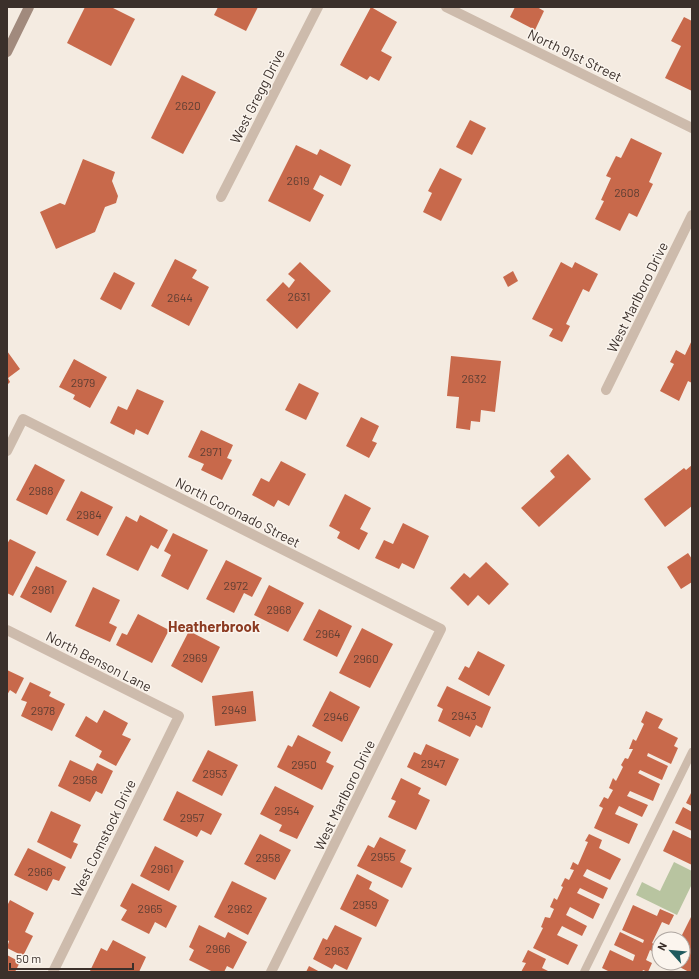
<svg xmlns="http://www.w3.org/2000/svg" width="699" height="979" viewBox="0 0 699 979" font-family="Barlow,sans-serif">
<style>
.green{fill:#b8c4a0}
.building{fill:#c8694b}
.lines{fill:none;stroke-linecap:round;stroke-linejoin:round}
.lane{stroke:#cdbbac;stroke-width:8}
.street{stroke:#cdbbac;stroke-width:10}
.secondary{stroke:#a18a7d;stroke-width:10}
.labels{text-anchor:middle;dominant-baseline:central;stroke-width:3;stroke-linejoin:round;paint-order:stroke}
.number-label{font-size:12px;fill:#5e3e33}
.street-label{font-size:14px;fill:#3b302b;stroke:#fbf5ee}
.neighbourhood-label{font-size:15px;font-weight:bold;fill:#8c3b22;stroke:#fbf5ee}
</style>
<rect width="100%" height="100%" fill="#f4ebe1"/>
<!-- green -->
<polygon class="green" points="674,862 692,871 692,884 677,915 636,895 642,882 660,891"/>
<!-- building -->
<g class="building">
<polygon points="85,7 111,7 135,19 111,66 67,43"/>
<polygon points="218,7 258,7 246,31 214,15"/>
<polygon points="371,7 397,22 381,51 392,57 379,81 370,76 367,80 340,65"/>
<polygon points="515,7 537,7 544,11 535,30 510,17"/>
<polygon points="684,17 692,21 692,91 665,78 681,46 671,41"/>
<polygon points="182,75 216,92 183,154 151,138"/>
<polygon points="470,120 486,128 472,155 456,147"/>
<polygon points="631,138 662,153 649,182 653,184 637,217 629,213 620,231 595,219 604,201 601,200 611,178 606,176 616,156 621,158"/>
<polygon points="296,145 317,155 320,149 351,165 341,186 320,175 313,189 324,195 310,222 268,201"/>
<polygon points="83,159 115,172 112,181 118,196 116,203 105,207 95,232 56,249 40,212 60,203 65,205"/>
<polygon points="440,168 462,179 441,221 423,212 432,193 428,191"/>
<polygon points="175,259 197,270 192,278 209,287 189,326 151,306"/>
<polygon points="300,262 331,291 297,329 266,300 283,282 289,288 295,280 288,274"/>
<polygon points="561,262 572,268 575,262 598,274 589,292 583,289 566,324 570,326 562,342 549,336 553,329 532,319"/>
<polygon points="513,271 518,281 508,287 503,277"/>
<polygon points="114,272 135,283 121,310 100,299"/>
<polygon points="692,340 692,383 688,381 679,401 660,391 674,364 670,362 676,350 685,355"/>
<polygon points="7,351 20,369 8,378 10,382 7,385"/>
<polygon points="451,356 501,361 495,412 481,410 480,422 471,421 470,430 456,428 459,397 447,396"/>
<polygon points="74,359 107,377 90,408 73,399 75,395 59,387"/>
<polygon points="299,383 319,393 306,420 285,410"/>
<polygon points="137,389 164,401 148,435 136,429 134,435 110,423 118,406 127,410"/>
<polygon points="361,417 379,426 372,441 377,443 369,458 346,446"/>
<polygon points="201,430 233,445 227,458 232,460 222,480 201,470 204,464 188,457"/>
<polygon points="568,454 591,479 539,527 521,508 555,477 550,471"/>
<polygon points="281,461 306,474 289,506 278,500 274,507 252,495 261,478 269,482"/>
<polygon points="35,464 65,480 47,515 16,500"/>
<polygon points="692,465 692,506 665,527 644,499 684,468 686,470"/>
<polygon points="81,491 113,507 98,536 66,520"/>
<polygon points="345,494 371,508 360,529 368,533 359,550 337,538 340,532 329,526"/>
<polygon points="140,515 168,530 158,549 151,545 138,571 106,555 126,516 137,522"/>
<polygon points="403,523 429,536 414,569 402,563 399,569 375,558 384,540 393,544"/>
<polygon points="173,533 208,550 188,590 161,576 171,555 164,551"/>
<polygon points="10,539 36,552 13,596 7,593 7,544"/>
<polygon points="688,553 692,559 692,582 681,589 667,567"/>
<polygon points="226,560 262,578 252,597 244,593 234,613 206,599"/>
<polygon points="486,562 509,584 489,605 478,595 468,606 450,588 464,573 470,578"/>
<polygon points="36,566 67,581 51,613 20,597"/>
<polygon points="269,585 304,603 288,632 254,615"/>
<polygon points="93,587 120,600 109,623 117,627 110,642 75,626"/>
<polygon points="319,609 352,626 337,657 303,640"/>
<polygon points="138,614 169,630 152,663 116,645 122,633 127,635"/>
<polygon points="362,628 393,644 370,688 339,673"/>
<polygon points="189,631 220,647 202,683 171,666"/>
<polygon points="478,651 505,665 489,696 458,679 465,666 469,668"/>
<polygon points="7,670 24,678 16,694 10,690 7,695"/>
<polygon points="30,682 51,692 49,696 65,704 52,731 21,716 27,702 21,700"/>
<polygon points="447,686 491,707 482,728 476,725 470,737 438,721 443,709 437,706"/>
<polygon points="253,691 256,721 215,726 212,696"/>
<polygon points="330,691 360,707 342,742 312,726"/>
<polygon points="104,710 128,723 122,735 131,739 116,766 99,757 102,751 75,736 86,716 97,723"/>
<polygon points="646,711 663,719 658,728 678,738 674,746 678,748 671,764 648,753 647,756 668,766 662,780 640,770 638,773 660,784 653,801 630,791 627,796 648,805 642,817 619,806 615,814 638,824 629,844 594,828 603,808 599,806 604,797 608,799 613,790 609,788 613,778 616,781 623,767 621,765 625,758 628,759 633,749 629,749 633,739 636,741 644,724 641,722"/>
<polygon points="298,735 331,752 326,762 334,766 322,790 277,767 288,745 292,747"/>
<polygon points="426,744 459,759 446,786 407,767 414,752 421,755"/>
<polygon points="208,750 238,765 222,796 192,781"/>
<polygon points="70,760 93,771 97,763 113,771 102,794 96,791 90,802 58,786"/>
<polygon points="401,778 421,788 418,794 430,800 416,830 388,817 396,801 391,799"/>
<polygon points="275,786 314,806 297,839 279,831 282,825 260,814"/>
<polygon points="177,791 222,814 211,835 201,830 197,837 163,820"/>
<polygon points="692,791 692,806 686,803"/>
<polygon points="683,807 692,812 692,831 675,823"/>
<polygon points="51,811 81,825 73,842 78,844 71,859 37,842"/>
<polygon points="673,830 692,839 692,865 663,851"/>
<polygon points="260,834 291,850 275,880 244,864"/>
<polygon points="589,834 602,840 599,848 621,859 610,880 587,869 583,876 608,888 603,899 580,888 577,893 600,904 593,919 570,907 566,915 587,926 582,936 562,926 557,935 578,945 568,965 533,948 543,928 541,927 545,917 550,918 554,909 550,907 554,898 557,900 563,887 561,886 565,878 569,880 574,870 570,869 573,862 578,865 588,842 585,841"/>
<polygon points="380,837 406,850 400,862 412,868 402,888 357,866 368,845 374,848"/>
<polygon points="155,846 184,861 169,891 140,876"/>
<polygon points="28,848 66,867 59,881 53,879 47,891 14,875"/>
<polygon points="357,874 372,882 369,889 389,900 376,927 340,909"/>
<polygon points="232,881 267,898 248,935 214,917"/>
<polygon points="132,883 177,906 166,928 155,922 149,934 121,920 127,910 120,906"/>
<polygon points="10,900 34,913 25,932 33,936 23,956 7,948 9,941 7,940 7,906"/>
<polygon points="633,905 657,916 660,909 674,915 669,925 662,922 652,943 659,947 656,953 650,950 646,960 652,963 648,972 643,970 642,972 610,972 602,968 610,950 633,961 635,955 614,945 620,932 643,943 644,940 622,930"/>
<polygon points="692,915 692,972 689,972 672,963 683,963 683,939 680,939"/>
<polygon points="199,925 225,938 228,932 247,942 233,969 227,966 224,972 213,972 189,960 194,950 189,947"/>
<polygon points="335,925 362,938 347,970 335,964 332,969 313,959 323,938 327,940"/>
<polygon points="113,940 146,957 139,972 90,971 101,948 107,951"/>
<polygon points="528,950 546,959 542,968 550,972 521,972 526,963 522,962"/>
<polygon points="7,955 20,962 15,972 7,972"/>
<polygon points="309,966 320,972 306,972"/>
</g>
<g class="lines">
<!-- lane -->
<polyline class="lane" points="584,972 692,752"/>
<!-- street -->
<g class="street">
<polyline points="446,7 692,128"/>
<polyline points="221,197 318,7"/>
<polyline points="606,390 692,215"/>
<polyline points="7,451 23,419 441,629 271,972"/>
<polyline points="7,630 179,716 53,972"/>
</g>
<!-- secondary -->
<polyline class="secondary" points="7,52 29,7"/>
</g>
<g class="labels">
<!-- number labels -->
<g class="number-label">
<text x="188" y="105">2620</text>
<text x="298" y="180">2619</text>
<text x="627" y="192">2608</text>
<text x="299" y="296">2631</text>
<text x="180" y="297">2644</text>
<text x="474" y="378">2632</text>
<text x="83" y="382">2979</text>
<text x="211" y="451">2971</text>
<text x="41" y="490">2988</text>
<text x="89" y="514">2984</text>
<text x="236" y="585">2972</text>
<text x="43" y="589">2981</text>
<text x="279" y="609">2968</text>
<text x="328" y="633">2964</text>
<text x="195" y="657">2969</text>
<text x="366" y="658">2960</text>
<text x="234" y="709">2949</text>
<text x="43" y="710">2978</text>
<text x="464" y="715">2943</text>
<text x="336" y="716">2946</text>
<text x="433" y="763">2947</text>
<text x="304" y="764">2950</text>
<text x="215" y="773">2953</text>
<text x="85" y="779">2958</text>
<text x="287" y="810">2954</text>
<text x="192" y="817">2957</text>
<text x="383" y="856">2955</text>
<text x="268" y="857">2958</text>
<text x="162" y="868">2961</text>
<text x="40" y="871">2966</text>
<text x="365" y="904">2959</text>
<text x="150" y="908">2965</text>
<text x="240" y="908">2962</text>
<text x="218" y="948">2966</text>
<text x="337" y="950">2963</text>
</g>
<!-- street labels -->
<g class="street-label">
<text transform="translate(575 55) rotate(26)">North 91st Street</text>
<text transform="translate(257 96) rotate(-63)">West Gregg Drive</text>
<text transform="translate(637 297) rotate(-64)">West Marlboro Drive</text>
<text transform="translate(238 512) rotate(27)">North Coronado Street</text>
<text transform="translate(99 661) rotate(27)">North Benson Lane</text>
<text transform="translate(344 795) rotate(-64)">West Marlboro Drive</text>
<text transform="translate(103 838) rotate(-64)">West Comstock Drive</text>
</g>
<!-- neighbourhood labels -->
<g class="neighbourhood-label">
<text x="214" y="626">Heatherbrook</text>
</g>
</g>
<!-- border -->
<rect width="699" height="979" fill="none" stroke="#3b302b" stroke-width="16"/>
<!-- north arrow -->
<g transform="translate(671 951) rotate(297)"><circle r="19" fill="#fbf5ee" stroke="#aea6a0"/>
<path d="M0-3L7 15L0 10L-7 15Z" fill="#1f5a5e"/>
<text y="-6" font-size="11" font-weight="bold" text-anchor="middle" fill="#3b302b">N</text>
</g>
<!-- scale -->
<path d="M10 963v6h123v-6" fill="none" stroke="#3b302b" stroke-width="2"/>
<text x="16" y="963" font-size="12" fill="#3b302b" stroke="#fbf5ee" stroke-width="3" paint-order="stroke">50 m</text>
</svg>
